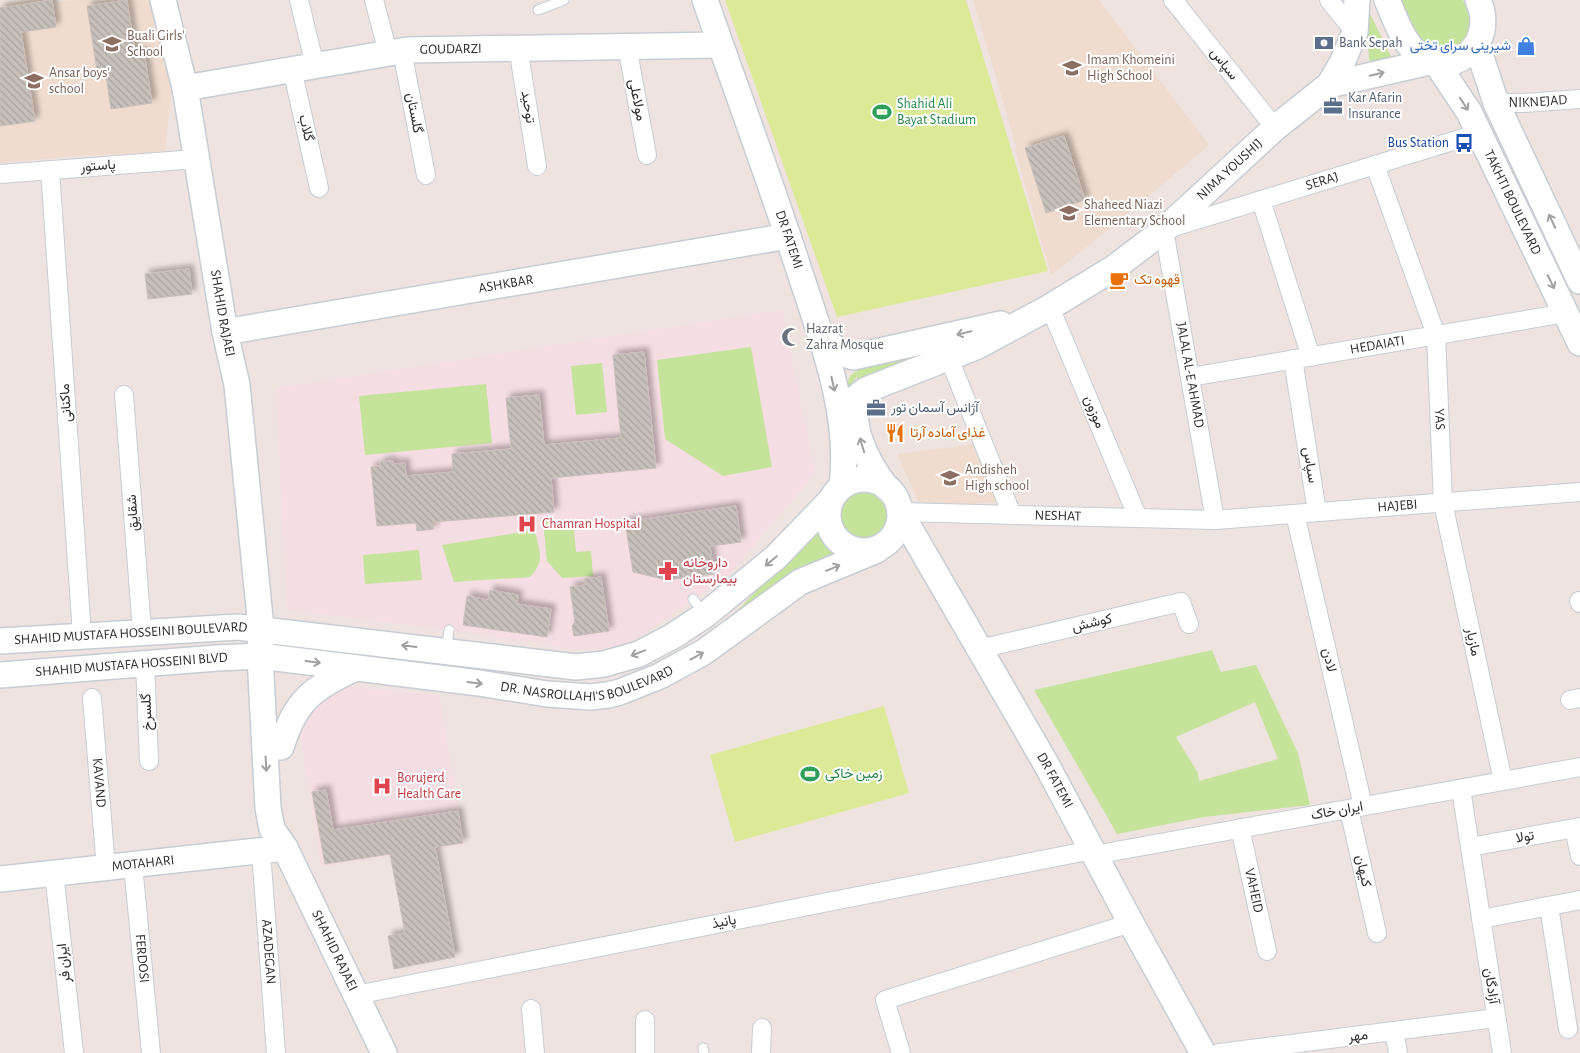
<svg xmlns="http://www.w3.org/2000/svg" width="1580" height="1053" viewBox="0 0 1580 1053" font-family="'Alegreya Sans',Vazirmatn,sans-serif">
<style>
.education{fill:#efdccf}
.medical{fill:#f4dde3}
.grass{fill:#c6e39c;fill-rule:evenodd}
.pitch{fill:#dcea98}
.building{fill:url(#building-back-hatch);stroke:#c9bfb8;filter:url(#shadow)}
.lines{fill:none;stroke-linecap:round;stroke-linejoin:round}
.lane-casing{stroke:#c7cdd5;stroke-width:11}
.street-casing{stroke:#c7cdd5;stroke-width:20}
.secondary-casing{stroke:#c7cdd5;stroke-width:28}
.lane{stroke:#fff;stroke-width:9}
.street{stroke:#fff;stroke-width:18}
.secondary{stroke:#fff;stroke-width:25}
.oneway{stroke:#a0a0a0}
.labels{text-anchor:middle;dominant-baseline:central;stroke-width:4;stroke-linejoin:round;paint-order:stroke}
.education-label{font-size:14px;fill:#785e54;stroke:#fff;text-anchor:start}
.service-label{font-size:14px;fill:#4e5e75;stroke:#fff;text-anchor:start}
.shop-label{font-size:14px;fill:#366cbe;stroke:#fff;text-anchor:end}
.street-label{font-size:14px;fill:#2c2c2c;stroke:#fff}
.leisure-label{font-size:14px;fill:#27864d;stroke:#fff;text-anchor:start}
.transit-label{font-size:14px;fill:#164399;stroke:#fff;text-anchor:end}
.food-label{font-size:14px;fill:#c56008;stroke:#fff;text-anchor:start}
.worship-label{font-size:14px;fill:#5b616d;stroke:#fff;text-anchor:start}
.health-label{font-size:14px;fill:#be3a42;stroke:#fff;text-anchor:start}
</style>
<defs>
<pattern id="building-back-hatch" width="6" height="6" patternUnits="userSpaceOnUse" patternTransform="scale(1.25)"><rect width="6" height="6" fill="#c6bfba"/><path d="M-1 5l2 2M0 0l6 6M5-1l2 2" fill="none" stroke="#aaa4a0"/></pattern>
<filter id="shadow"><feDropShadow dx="4.5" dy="-4.5" stdDeviation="2.5" flood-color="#0004"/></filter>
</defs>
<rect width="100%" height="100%" fill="#eee3df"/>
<!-- education -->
<g class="education">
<polygon points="24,0 57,0 57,2 72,0 149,0 172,87 165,152 78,156 0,163 0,5"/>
<polygon points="973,0 1099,0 1209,145 1113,226 1051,275 1015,150 1017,149"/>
<polygon points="978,444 1000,502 921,507 897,454"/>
</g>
<!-- medical -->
<g class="medical">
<polygon points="782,310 815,474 729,575 625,646 582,650 449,630 287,610 276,388"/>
<polygon points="333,686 439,695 465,845 321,867 299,727"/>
</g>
<!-- grass -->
<g class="grass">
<polygon points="1399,0 1463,0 1469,13 1471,22 1466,41 1451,52 1432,51 1416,40"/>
<polygon points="1364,1 1393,61 1370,69"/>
<polygon points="982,336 857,380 857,375 849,393 845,390 850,376 856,371 857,373 857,367"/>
<polygon points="751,347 772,467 723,476 665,439 657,360"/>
<polygon points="602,363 607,412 576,415 571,366"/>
<polygon points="486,384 492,443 365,455 359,396"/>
<circle cx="864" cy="515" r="24"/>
<polygon points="573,519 576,552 591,551 593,576 562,578 547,561 543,521"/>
<polygon points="821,526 838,551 728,620"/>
<path d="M 535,530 C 539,551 546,560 530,577 L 454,582 L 442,545 Z"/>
<polygon points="419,550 422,580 365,584 363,555"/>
<path d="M 1212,650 L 1221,672 L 1256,665 L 1298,753 L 1310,805 L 1204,817 L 1117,834 L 1034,690 ZM 1255,702 L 1278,759 L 1199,781 L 1198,773 L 1176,737 Z"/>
</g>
<!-- pitch -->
<g class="pitch">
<polygon points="725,0 966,0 1048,271 837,317"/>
<polygon points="884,706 909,793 735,842 710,755"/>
</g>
<!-- building -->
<g class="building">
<polygon points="52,0 56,27 21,32 35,121 0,126 0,8"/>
<polygon points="127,0 135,52 144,52 152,103 111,109 106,75 98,77 87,6"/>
<polygon points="1064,136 1085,200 1046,213 1025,148"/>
<polygon points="189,269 192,294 148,299 145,274"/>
<polygon points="644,352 656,468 551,478 554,512 433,522 434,529 417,531 416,523 377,526 371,467 381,466 380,462 393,461 393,464 405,463 406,476 453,472 452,454 511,449 506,398 539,395 544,445 621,438 613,355"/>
<polygon points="736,506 741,542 710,546 714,574 667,580 633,572 625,522"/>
<polygon points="601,577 609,631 574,636 572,626 575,622 570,587 585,585 584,579"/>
<polygon points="490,590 518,595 517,604 551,609 547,637 463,625 467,596 488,600"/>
<polygon points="326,790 333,830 458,811 463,843 435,847 455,957 394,969 388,936 405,933 390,854 325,864 312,792"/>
</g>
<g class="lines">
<!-- lane casing -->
<g class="lane-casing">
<g id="lane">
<polyline points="538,10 564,0"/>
<polyline points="693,599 705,615"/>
<polyline points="446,651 449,630"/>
<polyline points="703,1048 704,1053"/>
</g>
</g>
<!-- street casing -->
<g class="street-casing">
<g id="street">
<polyline points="299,0 315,66"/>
<polyline points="374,0 388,53"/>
<polyline points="1173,0 1275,128"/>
<polyline points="1329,0 1355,32"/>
<polyline points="627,46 647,155"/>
<polyline points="518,47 537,166"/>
<polyline points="402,51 426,175"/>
<polyline points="292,69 319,188"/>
<path id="s1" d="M 1496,103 L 1524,103 L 1580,99"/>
<path id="s2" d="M 1375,165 L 1436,335 L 1443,503 L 1503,781"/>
<polyline points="50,170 82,635"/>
<polyline points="0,174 196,159"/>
<polyline points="1261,200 1311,357"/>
<polyline points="1050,307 1138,518"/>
<polyline points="949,358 1012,515"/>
<polyline points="1293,359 1317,512"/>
<path id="s3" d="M 1190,377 L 1566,313"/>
<polyline points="124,395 142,631"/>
<path id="s4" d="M 900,512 L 1215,520 L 1580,492"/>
<polyline points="1295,514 1363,806"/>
<path id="s5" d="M 1215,520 L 1164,230 L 1479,133"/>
<polyline points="1579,601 1580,603"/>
<polyline points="979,649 1181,602 1189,624"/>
<polyline points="145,663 149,761"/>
<path id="s6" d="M 92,698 L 106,868"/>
<polyline points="1570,700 1580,698"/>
<polyline points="1461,789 1502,1053"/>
<polyline points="1349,809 1377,933"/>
<path id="s7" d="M 1240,828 L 1267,951"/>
<polyline points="1574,828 1580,856"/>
<polyline points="1470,847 1580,827"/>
<path id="s8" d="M 261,851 L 276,1053"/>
<polyline points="1094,855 1580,767"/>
<path id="s9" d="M 133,865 L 151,1053"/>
<polyline points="54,873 74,1053"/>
<polyline points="1549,906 1568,1029"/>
<polyline points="1481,919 1580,900"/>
<polyline points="356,995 1092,850"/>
<polyline points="531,1009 535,1053"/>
<polyline points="645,1020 645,1053"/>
<polyline points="1394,1031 1398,1053"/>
<polyline points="761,1053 762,1028"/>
<polyline points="901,1053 885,1000 1131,923"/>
<polyline points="1219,1053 1496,1018"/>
</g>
</g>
<!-- secondary casing -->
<g class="secondary-casing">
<g id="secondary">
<path id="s10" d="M 163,0 L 185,88 L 225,332 L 237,385 L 261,628 L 260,656 L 268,808 L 272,829 L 285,848 L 384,1053"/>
<path id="s11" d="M 705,0 C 737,92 771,183 801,276 C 823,343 851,415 842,486"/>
<path d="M 1387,0 C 1396,20 1402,42 1420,56 C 1427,63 1436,64 1445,63 C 1477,60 1491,28 1478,0"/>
<polyline points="1477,45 1496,103 1580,281"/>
<path id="s12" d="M 1437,64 L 1469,112 L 1580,343"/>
<polyline points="1329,85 1429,62"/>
<path id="s13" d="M 185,88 L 407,50 L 720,45"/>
<path id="s14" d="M 225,332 L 788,236"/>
<polyline points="821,337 841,353 853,357 1001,324"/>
<circle cx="864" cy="515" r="36"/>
<path id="s15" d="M 886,487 C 868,464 848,426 858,396 L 866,390 L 978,346 L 1050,307 L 1114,268 L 1164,230 L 1275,128 L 1329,85 L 1342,63 L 1355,32 L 1357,0"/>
<path id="s16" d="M 900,512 L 1045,762 L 1131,923 L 1203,1053"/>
<path id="s17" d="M 0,641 L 238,627 L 576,667 L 604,664 L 639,654 L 673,636 L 705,615 L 776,557 L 830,501"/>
<path id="s18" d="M 0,675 L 217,658 L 260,656 L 479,683 L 547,694 L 591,697 L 608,695 L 620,692 L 660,676 L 704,652 L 800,582 L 877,550"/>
<path d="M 281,747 C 295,701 313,687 356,668"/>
<path id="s19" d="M 0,879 L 285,848"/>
</g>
</g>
<!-- lane -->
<use href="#lane" class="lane"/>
<!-- street -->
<use href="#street" class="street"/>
<!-- secondary -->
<use href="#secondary" class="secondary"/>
</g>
<!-- one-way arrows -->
<defs><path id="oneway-shaft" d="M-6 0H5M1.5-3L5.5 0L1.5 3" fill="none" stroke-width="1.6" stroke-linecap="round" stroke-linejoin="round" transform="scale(1.25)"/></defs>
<g class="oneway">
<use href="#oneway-shaft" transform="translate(1377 74) rotate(-13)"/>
<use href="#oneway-shaft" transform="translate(1464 104) rotate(57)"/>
<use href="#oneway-shaft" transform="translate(1552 221) rotate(-115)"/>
<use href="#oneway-shaft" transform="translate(1551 282) rotate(64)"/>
<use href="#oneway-shaft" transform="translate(964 333) rotate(167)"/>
<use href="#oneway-shaft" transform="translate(833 384) rotate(77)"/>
<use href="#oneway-shaft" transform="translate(862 445) rotate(-107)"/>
<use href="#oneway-shaft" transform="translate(771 561) rotate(140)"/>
<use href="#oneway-shaft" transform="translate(833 568) rotate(-23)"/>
<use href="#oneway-shaft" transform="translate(409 646) rotate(-173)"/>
<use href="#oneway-shaft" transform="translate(638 653) rotate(159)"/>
<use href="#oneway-shaft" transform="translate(697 656) rotate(-29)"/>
<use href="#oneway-shaft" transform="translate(313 662) rotate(7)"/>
<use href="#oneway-shaft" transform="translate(475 683) rotate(7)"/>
<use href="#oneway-shaft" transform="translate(266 764) rotate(87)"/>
</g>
<!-- icons -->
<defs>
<g id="bank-bare" transform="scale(1.5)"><path d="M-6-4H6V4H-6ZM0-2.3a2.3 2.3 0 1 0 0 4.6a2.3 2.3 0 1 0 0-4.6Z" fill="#5c6f8a" stroke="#fff" stroke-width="2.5" paint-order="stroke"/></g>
<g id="school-bare" transform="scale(1.5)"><path d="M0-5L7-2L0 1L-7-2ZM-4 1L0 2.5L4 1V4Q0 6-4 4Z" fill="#8d6e63" stroke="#fff" stroke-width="2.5" paint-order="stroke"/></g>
<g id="shop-bare" transform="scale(1.5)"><path d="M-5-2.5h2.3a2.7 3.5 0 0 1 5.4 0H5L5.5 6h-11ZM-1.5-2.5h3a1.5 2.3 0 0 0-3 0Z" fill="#3f7fe0" stroke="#fff" stroke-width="2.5" paint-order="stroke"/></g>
<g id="office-bare" transform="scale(1.5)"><path d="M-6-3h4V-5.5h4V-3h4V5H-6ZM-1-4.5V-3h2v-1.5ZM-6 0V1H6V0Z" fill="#5c6f8a" stroke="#fff" stroke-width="2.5" paint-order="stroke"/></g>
<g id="stadium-bare" transform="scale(1.5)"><path d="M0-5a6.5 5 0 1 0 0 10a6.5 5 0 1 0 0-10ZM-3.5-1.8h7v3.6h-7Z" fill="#2e9e5b" stroke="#fff" stroke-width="2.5" paint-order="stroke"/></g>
<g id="bus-bare" transform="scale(1.5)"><path d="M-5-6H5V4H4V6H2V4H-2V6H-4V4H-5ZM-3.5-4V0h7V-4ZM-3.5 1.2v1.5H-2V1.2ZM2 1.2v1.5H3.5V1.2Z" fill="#1a4fb4" stroke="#fff" stroke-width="2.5" paint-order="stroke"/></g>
<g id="cafe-bare" transform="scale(1.5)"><path d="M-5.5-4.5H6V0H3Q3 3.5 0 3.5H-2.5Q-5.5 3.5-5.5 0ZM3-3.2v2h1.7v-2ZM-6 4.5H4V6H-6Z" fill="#e8710a" stroke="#fff" stroke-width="2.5" paint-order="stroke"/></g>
<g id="mosque-bare" transform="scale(1.5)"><path d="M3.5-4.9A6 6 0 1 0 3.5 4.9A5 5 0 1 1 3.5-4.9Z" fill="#6b7280" stroke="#fff" stroke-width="2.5" paint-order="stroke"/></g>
<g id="restaurant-bare" transform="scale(1.5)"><path d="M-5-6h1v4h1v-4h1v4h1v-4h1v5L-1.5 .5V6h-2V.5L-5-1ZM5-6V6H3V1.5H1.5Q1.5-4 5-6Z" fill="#e8710a" stroke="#fff" stroke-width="2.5" paint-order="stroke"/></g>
<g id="hospital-bare" transform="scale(1.5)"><path d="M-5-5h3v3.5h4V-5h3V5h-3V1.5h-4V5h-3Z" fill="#e0444e" stroke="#fff" stroke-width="2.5" paint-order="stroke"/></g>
<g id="pharmacy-bare" transform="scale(1.5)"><path d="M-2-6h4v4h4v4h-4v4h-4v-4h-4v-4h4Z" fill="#e0444e" stroke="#fff" stroke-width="2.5" paint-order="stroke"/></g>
</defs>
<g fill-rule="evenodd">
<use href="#bank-bare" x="1324" y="43"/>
<use href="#school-bare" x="112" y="44"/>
<use href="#shop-bare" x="1526" y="46"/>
<use href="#school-bare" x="1072" y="68"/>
<use href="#school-bare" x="34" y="81"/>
<use href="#office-bare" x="1333" y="106"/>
<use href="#stadium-bare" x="882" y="112"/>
<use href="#bus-bare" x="1464" y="143"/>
<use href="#school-bare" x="1069" y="213"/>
<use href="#cafe-bare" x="1119" y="280"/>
<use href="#mosque-bare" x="791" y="337"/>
<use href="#office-bare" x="876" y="408"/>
<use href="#restaurant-bare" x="895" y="433"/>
<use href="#school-bare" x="950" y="478"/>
<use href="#hospital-bare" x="527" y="524"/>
<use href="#pharmacy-bare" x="668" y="571"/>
<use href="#stadium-bare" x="810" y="774"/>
<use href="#hospital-bare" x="382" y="786"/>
</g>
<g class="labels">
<!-- education labels -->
<g class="education-label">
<text x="127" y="36">Buali Girls'<tspan x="127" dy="16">School</tspan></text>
<text x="1087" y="60">Imam Khomeini<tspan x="1087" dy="16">High School</tspan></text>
<text x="49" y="73">Ansar boys'<tspan x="49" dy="16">school</tspan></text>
<text x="1084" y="205">Shaheed Niazi<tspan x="1084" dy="16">Elementary School</tspan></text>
<text x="965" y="470">Andisheh<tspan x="965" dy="16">High school</tspan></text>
</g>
<!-- service labels -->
<g class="service-label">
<text x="1339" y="43">Bank Sepah</text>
<text x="1348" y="98">Kar Afarin<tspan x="1348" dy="16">Insurance</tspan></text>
<text x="891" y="408">آژانس آسمان تور</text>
</g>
<!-- shop labels -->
<g class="shop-label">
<text x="1511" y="46">شیرینی سرای تختی</text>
</g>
<!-- street labels -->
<g class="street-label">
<text stroke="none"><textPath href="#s13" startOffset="269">GOUDARZI</textPath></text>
<text transform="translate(1224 64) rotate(52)">سپاس</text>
<text transform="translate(637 100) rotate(79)">مولاعلی</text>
<text stroke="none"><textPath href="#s1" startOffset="42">NIKNEJAD</textPath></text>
<text transform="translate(528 107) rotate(81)">توحید</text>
<text transform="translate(414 113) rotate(79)">گلستان</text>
<text transform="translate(306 128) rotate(77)">گلاب</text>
<text transform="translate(98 166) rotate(-4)">پاستور</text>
<text stroke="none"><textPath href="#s15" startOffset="538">NIMA YOUSHIJ</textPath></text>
<text stroke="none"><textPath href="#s5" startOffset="460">SERAJ</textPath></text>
<text stroke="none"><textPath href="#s12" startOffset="158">TAKHTI BOULEVARD</textPath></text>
<text stroke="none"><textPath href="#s11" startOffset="254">DR FATEMI</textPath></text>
<text stroke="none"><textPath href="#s14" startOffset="285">ASHKBAR</textPath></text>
<text stroke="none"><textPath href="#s10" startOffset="319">SHAHID RAJAEI</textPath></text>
<text stroke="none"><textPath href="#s3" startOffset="190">HEDAIATI</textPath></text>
<text transform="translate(1190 375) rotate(80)">JALAL AL-E AHMAD</text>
<text transform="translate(66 403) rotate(-94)">ماکنانی</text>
<text transform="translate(1094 412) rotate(67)">موزون</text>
<text stroke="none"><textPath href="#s2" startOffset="265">YAS</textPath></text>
<text transform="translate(1310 465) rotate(81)">سپاس</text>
<text stroke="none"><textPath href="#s4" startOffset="498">HAJEBI</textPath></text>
<text transform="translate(133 513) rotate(-94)">شقایق</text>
<text stroke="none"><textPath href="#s4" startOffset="158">NESHAT</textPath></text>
<text transform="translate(1092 623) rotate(-13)">کوشش</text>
<text stroke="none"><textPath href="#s17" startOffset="131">SHAHID MUSTAFA HOSSEINI BOULEVARD</textPath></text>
<text transform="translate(1473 642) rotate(78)">مازیار</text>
<text transform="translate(1329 660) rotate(77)">لادن</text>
<text stroke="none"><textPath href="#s18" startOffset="132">SHAHID MUSTAFA HOSSEINI BLVD</textPath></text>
<text stroke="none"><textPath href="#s18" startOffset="592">DR. NASROLLAHI'S BOULEVARD</textPath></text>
<text transform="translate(147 712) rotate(-92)">گلسرخ</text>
<text stroke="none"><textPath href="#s16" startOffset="310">DR FATEMI</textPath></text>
<text stroke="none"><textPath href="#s6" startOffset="85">KAVAND</textPath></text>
<text transform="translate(1337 811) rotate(-10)">ایران خاک</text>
<text transform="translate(1525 837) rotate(-10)">تولا</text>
<text stroke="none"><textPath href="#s19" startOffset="144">MOTAHARI</textPath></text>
<text transform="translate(1363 871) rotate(78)">کیهان</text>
<text stroke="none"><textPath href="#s7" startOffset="64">VAHEID</textPath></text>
<text transform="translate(724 922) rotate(-11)">پانیذ</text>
<text stroke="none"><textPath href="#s10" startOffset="975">SHAHID RAJAEI</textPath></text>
<text stroke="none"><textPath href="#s8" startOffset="101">AZADEGAN</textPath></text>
<text stroke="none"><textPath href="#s9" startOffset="94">FERDOSI</textPath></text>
<text transform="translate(64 963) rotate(-96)">ایران فر</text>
<text transform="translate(1491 986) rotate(81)">آزادگان</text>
<text transform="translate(1358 1036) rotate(-7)">مهر</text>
</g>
<!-- leisure labels -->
<g class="leisure-label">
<text x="897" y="104">Shahid Ali<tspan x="897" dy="16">Bayat Stadium</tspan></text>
<text x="825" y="774">زمین خاکی</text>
</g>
<!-- transit labels -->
<g class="transit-label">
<text x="1449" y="143">Bus Station</text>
</g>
<!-- food labels -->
<g class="food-label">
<text x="1134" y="280">قهوه تک</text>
<text x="910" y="433">غذای آماده آرتا</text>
</g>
<!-- worship labels -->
<g class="worship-label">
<text x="806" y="329">Hazrat<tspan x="806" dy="16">Zahra Mosque</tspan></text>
</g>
<!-- health labels -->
<g class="health-label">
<text x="542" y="524">Chamran Hospital</text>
<text x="683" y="563">داروخانه<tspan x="683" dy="16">بیمارستان</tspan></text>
<text x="397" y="778">Borujerd<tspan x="397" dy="16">Health Care</tspan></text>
</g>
</g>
</svg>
